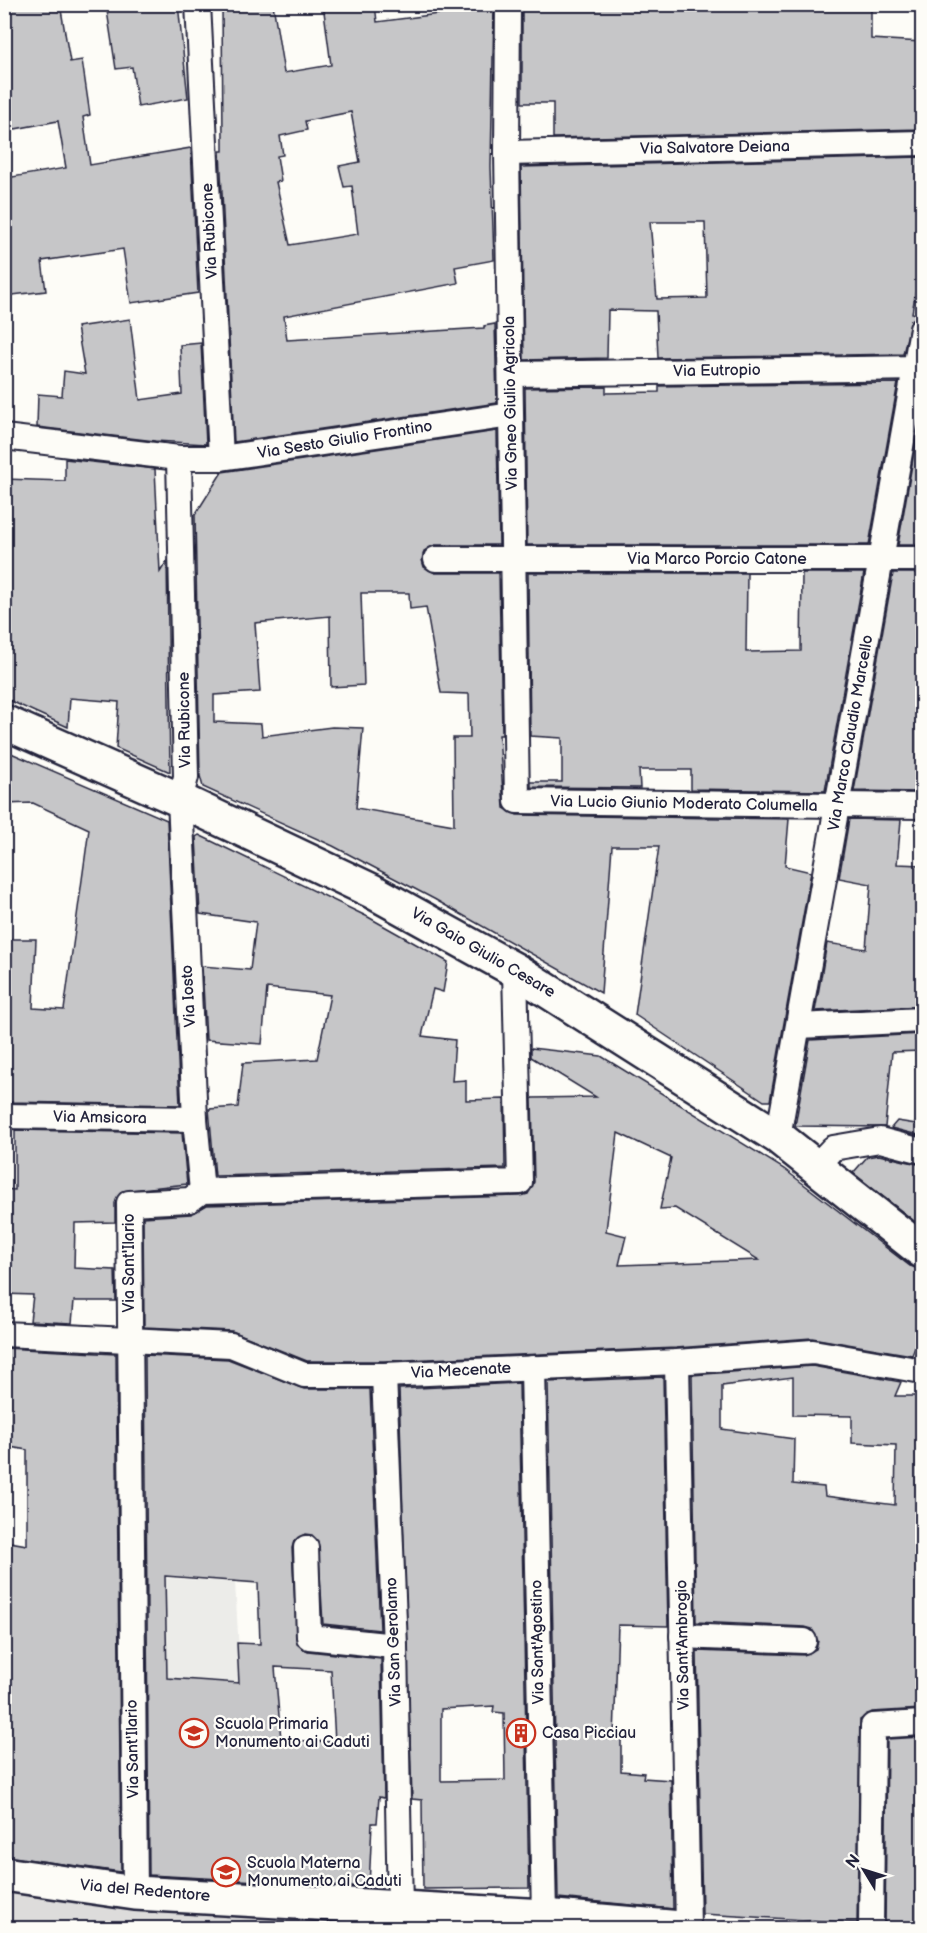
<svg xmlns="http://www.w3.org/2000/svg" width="927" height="1933" viewBox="0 0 927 1933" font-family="'Balsamiq Sans',sans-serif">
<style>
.built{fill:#ecece9}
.green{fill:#dddcdb;stroke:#807f8b;stroke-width:1.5}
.building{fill:#c6c6c8;stroke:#22223b;stroke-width:1.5;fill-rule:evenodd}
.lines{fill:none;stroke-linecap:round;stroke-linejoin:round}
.street-casing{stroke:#22223b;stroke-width:28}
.secondary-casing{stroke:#22223b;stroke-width:38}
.street{stroke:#fdfcf7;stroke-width:24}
.secondary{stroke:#fdfcf7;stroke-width:33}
.labels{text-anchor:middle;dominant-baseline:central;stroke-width:4.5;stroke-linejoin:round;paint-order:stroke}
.street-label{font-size:16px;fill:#22223b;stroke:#fdfcf7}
.poi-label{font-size:16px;fill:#22223b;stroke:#fdfcf7;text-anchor:start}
</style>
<rect width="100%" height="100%" fill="#fdfcf7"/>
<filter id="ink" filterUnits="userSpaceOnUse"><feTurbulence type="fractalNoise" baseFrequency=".0167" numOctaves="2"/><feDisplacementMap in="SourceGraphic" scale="12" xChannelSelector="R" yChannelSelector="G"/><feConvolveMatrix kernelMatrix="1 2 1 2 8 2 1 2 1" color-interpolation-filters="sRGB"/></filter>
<g filter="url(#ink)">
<!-- built -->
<polygon class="built" points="165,1578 235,1582 249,1825 246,1889 147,1883 143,1638 166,1637"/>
<!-- green -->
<polygon class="green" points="5,1887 523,1928 5,1928"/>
<!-- building -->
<g class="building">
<polygon points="4,4 60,4 70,62 82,60 90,115 83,117 90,165 191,148 198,293 131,303 123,249 42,261 46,291 4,296 4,195 8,194 6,178 66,168 58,121 4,131"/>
<polygon points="106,4 178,4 188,98 138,107 132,67 116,69"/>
<path d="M 222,4 L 273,4 L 284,73 L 331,65 L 323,4 L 375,4 L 377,22 L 438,14 L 437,4 L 494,4 L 491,167 L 494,260 L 455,267 L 458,283 L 284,316 L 287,340 L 484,328 L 484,326 L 495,324 L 497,403 L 234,442 L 220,151 L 223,151 L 223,142 ZM 351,112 L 360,162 L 339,166 L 344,187 L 352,186 L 358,234 L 290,245 L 276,182 L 281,181 L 277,156 L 283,155 L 280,136 L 307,130 L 305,121 Z"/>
<polygon points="522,4 819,4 819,8 871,7 871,39 922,42 922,129 553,138 553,103 522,103"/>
<path d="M 922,157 L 922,255 L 912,313 L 922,315 L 911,320 L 903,354 L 658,358 L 656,311 L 608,310 L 607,358 L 524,360 L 521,167 ZM 650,222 L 705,222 L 707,298 L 657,299 Z"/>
<polygon points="130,319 140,400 182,394 180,345 201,343 206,444 155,441 37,427 38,394 62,396 64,371 85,374 77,327"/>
<polygon points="898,383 869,545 527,545 525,388 606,387 606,393 659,392 659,386"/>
<polygon points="922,407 922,545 898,545"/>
<path d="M 497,431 L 499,545 L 435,545 L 424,551 L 422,560 L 424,567 L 435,573 L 499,573 L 502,735 L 499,735 L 504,808 L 517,815 L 789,819 L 785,866 L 811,872 L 770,1101 L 764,1101 L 635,1015 L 659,846 L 612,846 L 601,993 L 434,899 L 333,846 L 203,787 L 200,776 L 195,515 L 222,472 ZM 361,593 L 409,593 L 410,609 L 426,607 L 441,693 L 469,694 L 470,738 L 453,738 L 454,825 L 356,808 L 363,728 L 332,727 L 262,736 L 261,724 L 214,722 L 214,695 L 260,692 L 255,623 L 330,616 L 331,687 L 364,685 Z"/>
<polygon points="65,459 155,469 160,572 167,561 170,772 116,748 119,702 70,698 68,727 4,698 4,479 65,481"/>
<polygon points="528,573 747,573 746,652 801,651 802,573 864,573 825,791 691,789 691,770 639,770 640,788 531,787 531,782 562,782 562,738 530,736"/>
<polygon points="893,573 922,573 922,792 854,791"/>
<polygon points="4,750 167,820 180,1105 7,1102 4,939 36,939 33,1008 64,1010 89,829 33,803 4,804"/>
<polygon points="849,819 901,820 897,864 922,865 922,1006 815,1011 827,943 866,949 871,884 839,878"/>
<polygon points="199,835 368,917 448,962 443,992 433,989 422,1036 455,1040 452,1081 466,1080 466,1100 504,1099 505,1168 215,1176 209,1109 238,1107 243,1063 317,1059 330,995 267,988 262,1044 206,1040 202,966 250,970 256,922 200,914 196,837"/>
<polygon points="922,1034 922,1051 892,1052 885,1127 795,1126 810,1040"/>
<path d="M 531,1048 L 601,1056 L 784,1169 L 910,1266 L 922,1269 L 922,1330 L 912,1355 L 812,1338 L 676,1348 L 384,1361 L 307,1361 L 232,1331 L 144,1327 L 143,1217 L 191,1214 L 207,1205 L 520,1196 L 528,1194 L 534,1182 L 532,1098 L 596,1097 L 531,1057 ZM 618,1133 L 671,1158 L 660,1209 L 675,1208 L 759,1260 L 619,1265 L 626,1236 L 606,1231 Z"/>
<polygon points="897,1121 922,1125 922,1136 891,1128"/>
<polygon points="15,1130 182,1133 187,1184 122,1191 115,1203 115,1222 75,1223 74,1268 115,1270 116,1301 74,1301 72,1323 30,1321 33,1295 4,1294 4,1189 15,1190"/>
<polygon points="879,1155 922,1165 922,1227 853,1173 867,1157"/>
<polygon points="4,1348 116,1354 121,1872 4,1856 4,1541 27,1545 27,1450 4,1446"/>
<path d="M 145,1355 L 228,1359 L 304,1389 L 370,1389 L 380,1630 L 323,1624 L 318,1541 L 312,1535 L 305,1534 L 294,1541 L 292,1548 L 297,1644 L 308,1651 L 381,1659 L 384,1798 L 379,1797 L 377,1823 L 372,1823 L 369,1887 L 149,1875 ZM 165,1576 L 258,1583 L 260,1644 L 237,1643 L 239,1683 L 167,1678 ZM 275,1667 L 331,1670 L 335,1742 L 281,1740 Z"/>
<path d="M 812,1366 L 901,1382 L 895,1396 L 922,1396 L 922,1709 L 872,1712 L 860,1720 L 857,1923 L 702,1914 L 697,1651 L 804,1655 L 816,1649 L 818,1641 L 812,1629 L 805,1627 L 696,1622 L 692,1375 ZM 793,1377 L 793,1415 L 852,1416 L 852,1443 L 896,1445 L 895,1505 L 825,1496 L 824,1487 L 793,1484 L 794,1439 L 722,1429 L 722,1386 Z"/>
<polygon points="663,1377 668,1626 618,1625 614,1737 621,1738 621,1771 644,1773 643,1778 671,1780 673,1909 558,1898 548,1382"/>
<path d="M 519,1383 L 529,1888 L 423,1889 L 422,1800 L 412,1799 L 399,1389 ZM 494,1706 L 493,1712 L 504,1713 L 505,1780 L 441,1781 L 441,1709 Z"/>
<polygon points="922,1737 922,1929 885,1929 887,1739"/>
</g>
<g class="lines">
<!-- street casing -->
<g class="street-casing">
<g id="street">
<polyline points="198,4 221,458"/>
<polyline points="508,4 507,153 517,801 922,806"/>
<polyline points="507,153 922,143"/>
<polyline points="511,374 922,368"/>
<polyline points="4,437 179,458 221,458 511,415"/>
<polyline points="179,458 186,777 180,800 195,1119 202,1191"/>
<polyline points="436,559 922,559"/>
<polyline points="799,1026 922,1020"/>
<polyline points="4,1116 195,1119"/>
<polyline points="778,1137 922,329"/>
<polyline points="816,1166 833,1148 880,1140 922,1151"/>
<polyline points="4,1334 231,1345 304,1375 384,1375 677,1362 813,1352 922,1371"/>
<polyline points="677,1362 688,1928"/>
<polyline points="533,1368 544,1916"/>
<polyline points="384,1375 395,1646 400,1909"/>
<polyline points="306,1548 309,1637 395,1646"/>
<polyline points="682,1636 804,1641"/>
<polyline points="135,1893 129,1203 190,1200 202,1191 520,1182 515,970"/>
<polyline points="871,1928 873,1726 922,1723"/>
</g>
</g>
<!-- secondary casing -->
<g class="secondary-casing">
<g id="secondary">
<polyline points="4,722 180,800 372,891 515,970 778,1137 922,1251"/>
<polyline points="4,1874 135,1893 544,1916 681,1928"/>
</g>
</g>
<!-- street -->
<use href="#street" class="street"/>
<!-- secondary -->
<use href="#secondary" class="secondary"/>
</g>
</g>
<!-- icons -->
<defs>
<g id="school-ring" transform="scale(1.5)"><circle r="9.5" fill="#fdfcf7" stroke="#c8321e" stroke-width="1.5"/><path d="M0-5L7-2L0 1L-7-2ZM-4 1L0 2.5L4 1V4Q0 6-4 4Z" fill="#c8321e"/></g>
<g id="building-ring" transform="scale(1.5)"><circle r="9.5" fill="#fdfcf7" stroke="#c8321e" stroke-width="1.5"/><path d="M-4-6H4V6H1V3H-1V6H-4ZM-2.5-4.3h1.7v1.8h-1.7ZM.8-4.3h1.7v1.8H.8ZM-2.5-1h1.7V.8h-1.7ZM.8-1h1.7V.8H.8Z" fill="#c8321e"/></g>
</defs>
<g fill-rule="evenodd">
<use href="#school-ring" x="194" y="1733"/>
<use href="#building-ring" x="521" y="1733"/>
<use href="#school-ring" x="226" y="1872"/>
</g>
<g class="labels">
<!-- street labels -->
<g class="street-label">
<text transform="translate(715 148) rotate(-1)">Via Salvatore Deiana</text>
<text transform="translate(210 231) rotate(-93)">Via Rubicone</text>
<text transform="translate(717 371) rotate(-1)">Via Eutropio</text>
<text transform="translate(511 403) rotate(-91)">Via Gneo Giulio Agricola</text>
<text transform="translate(345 440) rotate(-9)">Via Sesto Giulio Frontino</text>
<text x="717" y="559">Via Marco Porcio Catone</text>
<text transform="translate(185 720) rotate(-91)">Via Rubicone</text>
<text transform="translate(851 733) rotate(-80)">Via Marco Claudio Marcello</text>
<text transform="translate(684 804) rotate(1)">Via Lucio Giunio Moderato Columella</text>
<text transform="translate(483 953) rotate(30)">Via Gaio Giulio Cesare</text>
<text transform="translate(189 996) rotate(-93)">Via Iosto</text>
<text transform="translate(100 1118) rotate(1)">Via Amsicora</text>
<text transform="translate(129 1263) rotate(-90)">Via Sant'Ilario</text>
<text transform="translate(461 1371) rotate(-3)">Via Mecenate</text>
<text transform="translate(394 1642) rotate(-92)">Via San Gerolamo</text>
<text transform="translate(538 1642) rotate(-91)">Via Sant'Agostino</text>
<text transform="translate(683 1645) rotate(-91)">Via Sant'Ambrogio</text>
<text transform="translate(133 1749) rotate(-91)">Via Sant'Ilario</text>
<text transform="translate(145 1891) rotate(5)">Via del Redentore</text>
</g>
<!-- poi labels -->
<g class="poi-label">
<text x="215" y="1724">Scuola Primaria<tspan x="215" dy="18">Monumento ai Caduti</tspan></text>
<text x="542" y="1733">Casa Picciau</text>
<text x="247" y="1863">Scuola Materna<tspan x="247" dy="18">Monumento ai Caduti</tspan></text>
</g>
</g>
<!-- margin -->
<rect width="927" height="1933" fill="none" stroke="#fdfcf7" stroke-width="24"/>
<rect x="12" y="12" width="903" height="1909" fill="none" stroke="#22223b" stroke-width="2" filter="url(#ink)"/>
<!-- north arrow -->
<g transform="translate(864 1870) rotate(308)" stroke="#fdfcf7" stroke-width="4.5" paint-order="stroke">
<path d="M0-4.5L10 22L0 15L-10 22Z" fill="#22223b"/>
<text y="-9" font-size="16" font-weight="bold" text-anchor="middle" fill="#22223b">N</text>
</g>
</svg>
